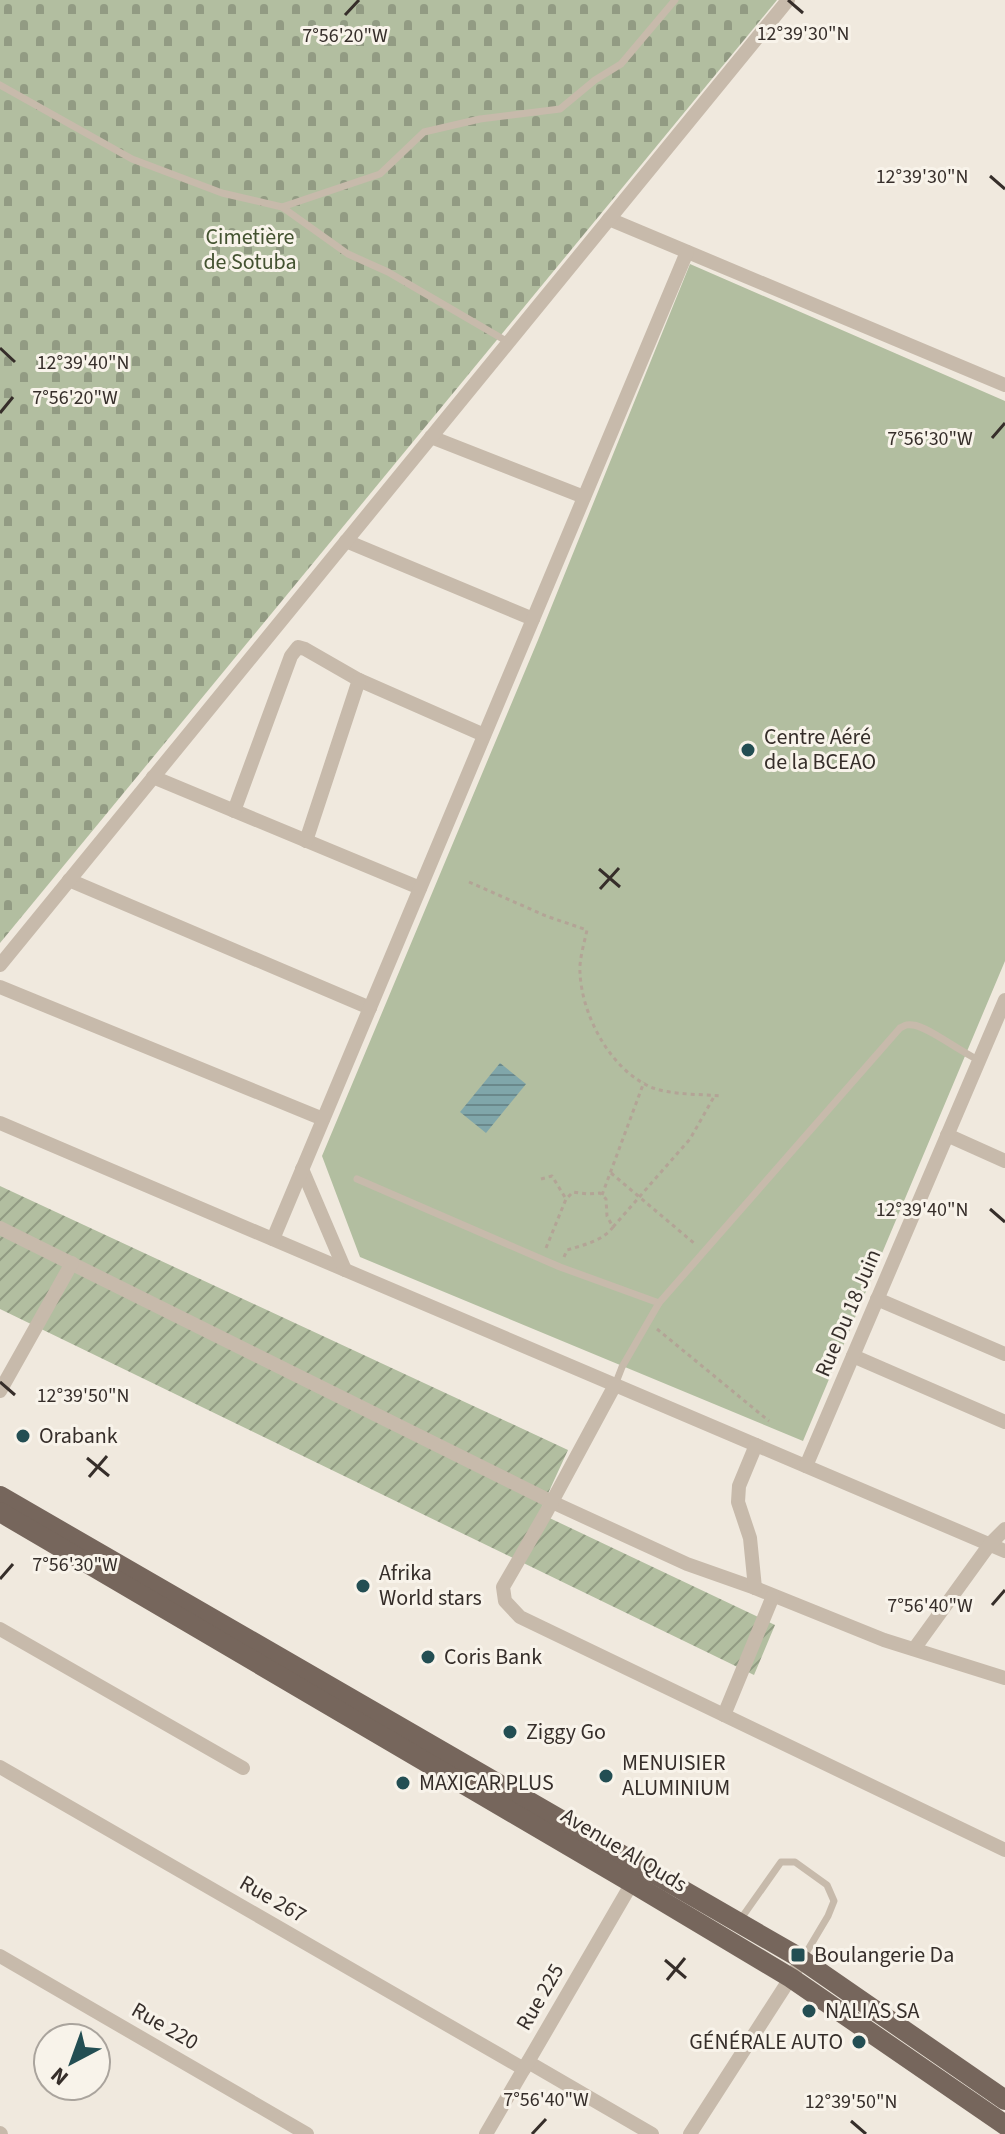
<svg xmlns="http://www.w3.org/2000/svg" width="1005" height="2134" viewBox="0 0 1005 2134" font-family="'Source Sans 3',sans-serif">
<style>
.grass{fill:#b2bea0}
.cemetery{fill:url(#cemetery-stones)}
.garden{fill:url(#garden-furrows)}
.water{fill:url(#water-rules)}
.lines{fill:none;stroke-linecap:round;stroke-linejoin:round}
.path{stroke:#b3a496;stroke-width:3;stroke-dasharray:4 4;stroke-linecap:butt}
.lane{stroke:#c7baab;stroke-width:7}
.street{stroke:#c7baab;stroke-width:14}
.primary{stroke:#76665c;stroke-width:20}
.ticks{fill:none;stroke:#362e2a;stroke-width:3}
.poi-dot{fill:#234e53;stroke:#f8f3ea;stroke-width:3}
.labels{text-anchor:middle;dominant-baseline:central;stroke-width:6;stroke-linejoin:round;paint-order:stroke}
.park-label{font-size:22px;fill:#435230;stroke:#f8f3ea}
.poi-label{font-size:22px;fill:#362e2a;stroke:#f8f3ea;text-anchor:start}
.street-label{font-size:22px;fill:#362e2a;stroke:#f8f3ea}
.ticks-label{font-size:20px;text-anchor:middle;fill:#362e2a;stroke:#f8f3ea;stroke-width:6;stroke-linejoin:round;paint-order:stroke}
</style>
<defs>
<pattern id="cemetery-stones" width="16" height="16" patternUnits="userSpaceOnUse" patternTransform="scale(2)"><rect width="16" height="16" fill="#b2bea0"/><path d="M2 7V4a2 2 0 0 1 4 0v3zM10 15v-3a2 2 0 0 1 4 0v3z" fill="#929b83"/></pattern>
<pattern id="garden-furrows" width="10" height="10" patternUnits="userSpaceOnUse" patternTransform="scale(2)"><rect width="10" height="10" fill="#b2bea0"/><path d="M-1 1l2-2M0 10L10 0M9 11l2-2" fill="none" stroke="#929b83"/></pattern>
<pattern id="water-rules" width="6" height="5" patternUnits="userSpaceOnUse" patternTransform="scale(2)"><rect width="6" height="5" fill="#80a6aa"/><path d="M0 2.5h6" fill="none" stroke="#6a888b"/></pattern>
</defs>
<rect width="100%" height="100%" fill="#f0e9de"/>
<!-- grass -->
<polygon class="grass" points="690,264 1005,401 1005,961 803,1441 360,1257 322,1156 538,640"/>
<!-- cemetery -->
<polygon class="cemetery" points="0,0 777,0 0,943"/>
<!-- garden -->
<polygon class="garden" points="0,1186 568,1450 539,1513 775,1625 754,1675 0,1309"/>
<!-- water -->
<polygon class="water" points="500,1063 526,1084 486,1133 460,1112"/>
<g class="lines">
<!-- path -->
<g class="path">
<path d="M 469,882 L 546,916 L 587,930 C 584,944 579,960 580,973 C 582,1016 611,1071 653,1088 C 674,1095 699,1094 721,1096"/>
<polyline points="611,1173 695,1244"/>
<polyline points="541,1179 552,1176 566,1199"/>
<polyline points="602,1195 644,1082"/>
<polyline points="613,1227 690,1139 715,1095"/>
<path d="M 546,1248 L 566,1199 L 573,1192 L 588,1194 L 600,1193 L 606,1199 L 607,1216 L 613,1227 C 603,1241 583,1245 567,1250 L 564,1257"/>
<polyline points="657,1329 769,1421"/>
</g>
<!-- lane -->
<g class="lane">
<polyline points="0,85 132,159 222,193 282,207 348,254 388,272 508,342"/>
<polyline points="282,207 380,174 424,132 480,119 560,109 595,80 621,64 675,0"/>
<path d="M 357,1179 L 560,1267 L 659,1303 L 900,1028 C 906,1025 907,1024 913,1025 C 927,1026 962,1053 979,1060"/>
<polyline points="615,1385 622,1367 659,1303"/>
<polyline points="740,1920 781,1862 795,1862 827,1885 834,1901 828,1916 803,1958"/>
</g>
<!-- street -->
<g class="street">
<polyline points="609,219 1005,385"/>
<polyline points="431,437 584,497"/>
<polyline points="346,541 533,619"/>
<polyline points="153,777 420,888"/>
<polyline points="234,811 291,656 298,647 305,649 359,680 484,735"/>
<polyline points="306,841 359,680"/>
<polyline points="69,880 370,1008"/>
<polyline points="0,965 788,0"/>
<polyline points="0,987 323,1119"/>
<polyline points="0,1123 1005,1551"/>
<polyline points="947,1135 1005,1161"/>
<polyline points="302,1169 345,1270"/>
<polyline points="0,1228 552,1502 687,1564 755,1588 884,1640 1005,1678"/>
<polyline points="273,1239 687,252"/>
<polyline points="877,1299 1005,1354"/>
<polyline points="853,1356 1005,1422"/>
<polyline points="615,1385 547,1511 503,1587 505,1601 520,1617 1005,1850"/>
<polyline points="0,1391 72,1263"/>
<polyline points="806,1466 1005,1000"/>
<polyline points="755,1588 750,1538 738,1502 739,1486 756,1445"/>
<polyline points="0,1629 243,1768"/>
<polyline points="914,1649 990,1544 1005,1529"/>
<polyline points="724,1715 773,1596"/>
<polyline points="0,1767 524,2069"/>
<polyline points="0,1956 307,2134"/>
<polyline points="528,2062 652,2134"/>
<polyline points="0,2133 1,2134"/>
<polyline points="486,2134 632,1883"/>
<polyline points="690,2134 802,1960"/>
</g>
<!-- primary -->
<g class="primary">
<polyline points="0,1496 795,1955 1005,2100"/>
<polyline points="0,1512 632,1883 791,1978 1005,2125"/>
</g>
</g>
<!-- ticks -->
<path class="ticks" d="M 788,0 L 803,13M 345,15 L 359,0M 990,176 L 1005,189M 0,348 L 15,362M 0,413 L 13,397M 992,438 L 1005,423M 599,869 L 620,887M 600,889 L 619,868M 990,1209 L 1005,1222M 0,1382 L 15,1395M 87,1458 L 109,1476M 89,1477 L 107,1456M 0,1579 L 13,1564M 992,1605 L 1005,1590M 665,1960 L 686,1978M 667,1980 L 685,1958M 851,2121 L 866,2134M 532,2134 L 546,2119"/>
<!-- markers -->
<g class="poi-dot">
<circle cx="748" cy="750" r="8"/>
<circle cx="23" cy="1436" r="8"/>
<circle cx="363" cy="1586" r="8"/>
<circle cx="428" cy="1657" r="8"/>
<circle cx="510" cy="1732" r="8"/>
<circle cx="606" cy="1776" r="8"/>
<circle cx="403" cy="1783" r="8"/>
<rect x="790" y="1947" width="16" height="16" rx="4"/>
<circle cx="809" cy="2011" r="8"/>
<circle cx="859" cy="2042" r="8"/>
</g>
<g class="labels">
<!-- park labels -->
<g class="park-label">
<text x="250" y="237">Cimetière<tspan x="250" dy="25">de Sotuba</tspan></text>
</g>
<!-- poi labels -->
<g class="poi-label">
<text x="764" y="737">Centre Aéré<tspan x="764" dy="25">de la BCEAO</tspan></text>
<text x="39" y="1436">Orabank</text>
<text x="379" y="1573">Afrika<tspan x="379" dy="25">World stars</tspan></text>
<text x="444" y="1657">Coris Bank</text>
<text x="526" y="1732">Ziggy Go</text>
<text x="622" y="1763">MENUISIER<tspan x="622" dy="25">ALUMINIUM</tspan></text>
<text x="419" y="1783">MAXICAR PLUS</text>
<text x="814" y="1955">Boulangerie Da</text>
<text x="825" y="2011">NALIAS SA</text>
<text x="843" y="2042" text-anchor="end">GÉNÉRALE AUTO</text>
</g>
<!-- street labels -->
<g class="street-label">
<text transform="translate(848 1313) rotate(-67)">Rue Du 18 Juin</text>
<text transform="translate(624 1850) rotate(31)">Avenue Al Quds</text>
<text transform="translate(273 1899) rotate(30)">Rue 267</text>
<text transform="translate(540 1997) rotate(-60)">Rue 225</text>
<text transform="translate(165 2026) rotate(30)">Rue 220</text>
</g>
</g>
<g class="ticks-label">
<text x="803" y="40">12°39'30"N</text>
<text x="345" y="42">7°56'20"W</text>
<text x="922" y="183">12°39'30"N</text>
<text x="83" y="369">12°39'40"N</text>
<text x="75" y="404">7°56'20"W</text>
<text x="930" y="445">7°56'30"W</text>
<text x="922" y="1216">12°39'40"N</text>
<text x="83" y="1402">12°39'50"N</text>
<text x="75" y="1571">7°56'30"W</text>
<text x="930" y="1612">7°56'40"W</text>
<text x="546" y="2106">7°56'40"W</text>
<text x="851" y="2108">12°39'50"N</text>
</g>
<!-- north arrow -->
<g transform="translate(72 2062) rotate(221)"><circle r="38" fill="#f8f3ea" stroke="#aaa49d" stroke-width="2"/>
<path d="M0-6L14 30L0 20L-14 30Z" fill="#234e53"/>
<text y="-12" font-size="22" font-weight="bold" text-anchor="middle" fill="#362e2a">N</text>
</g>
</svg>
